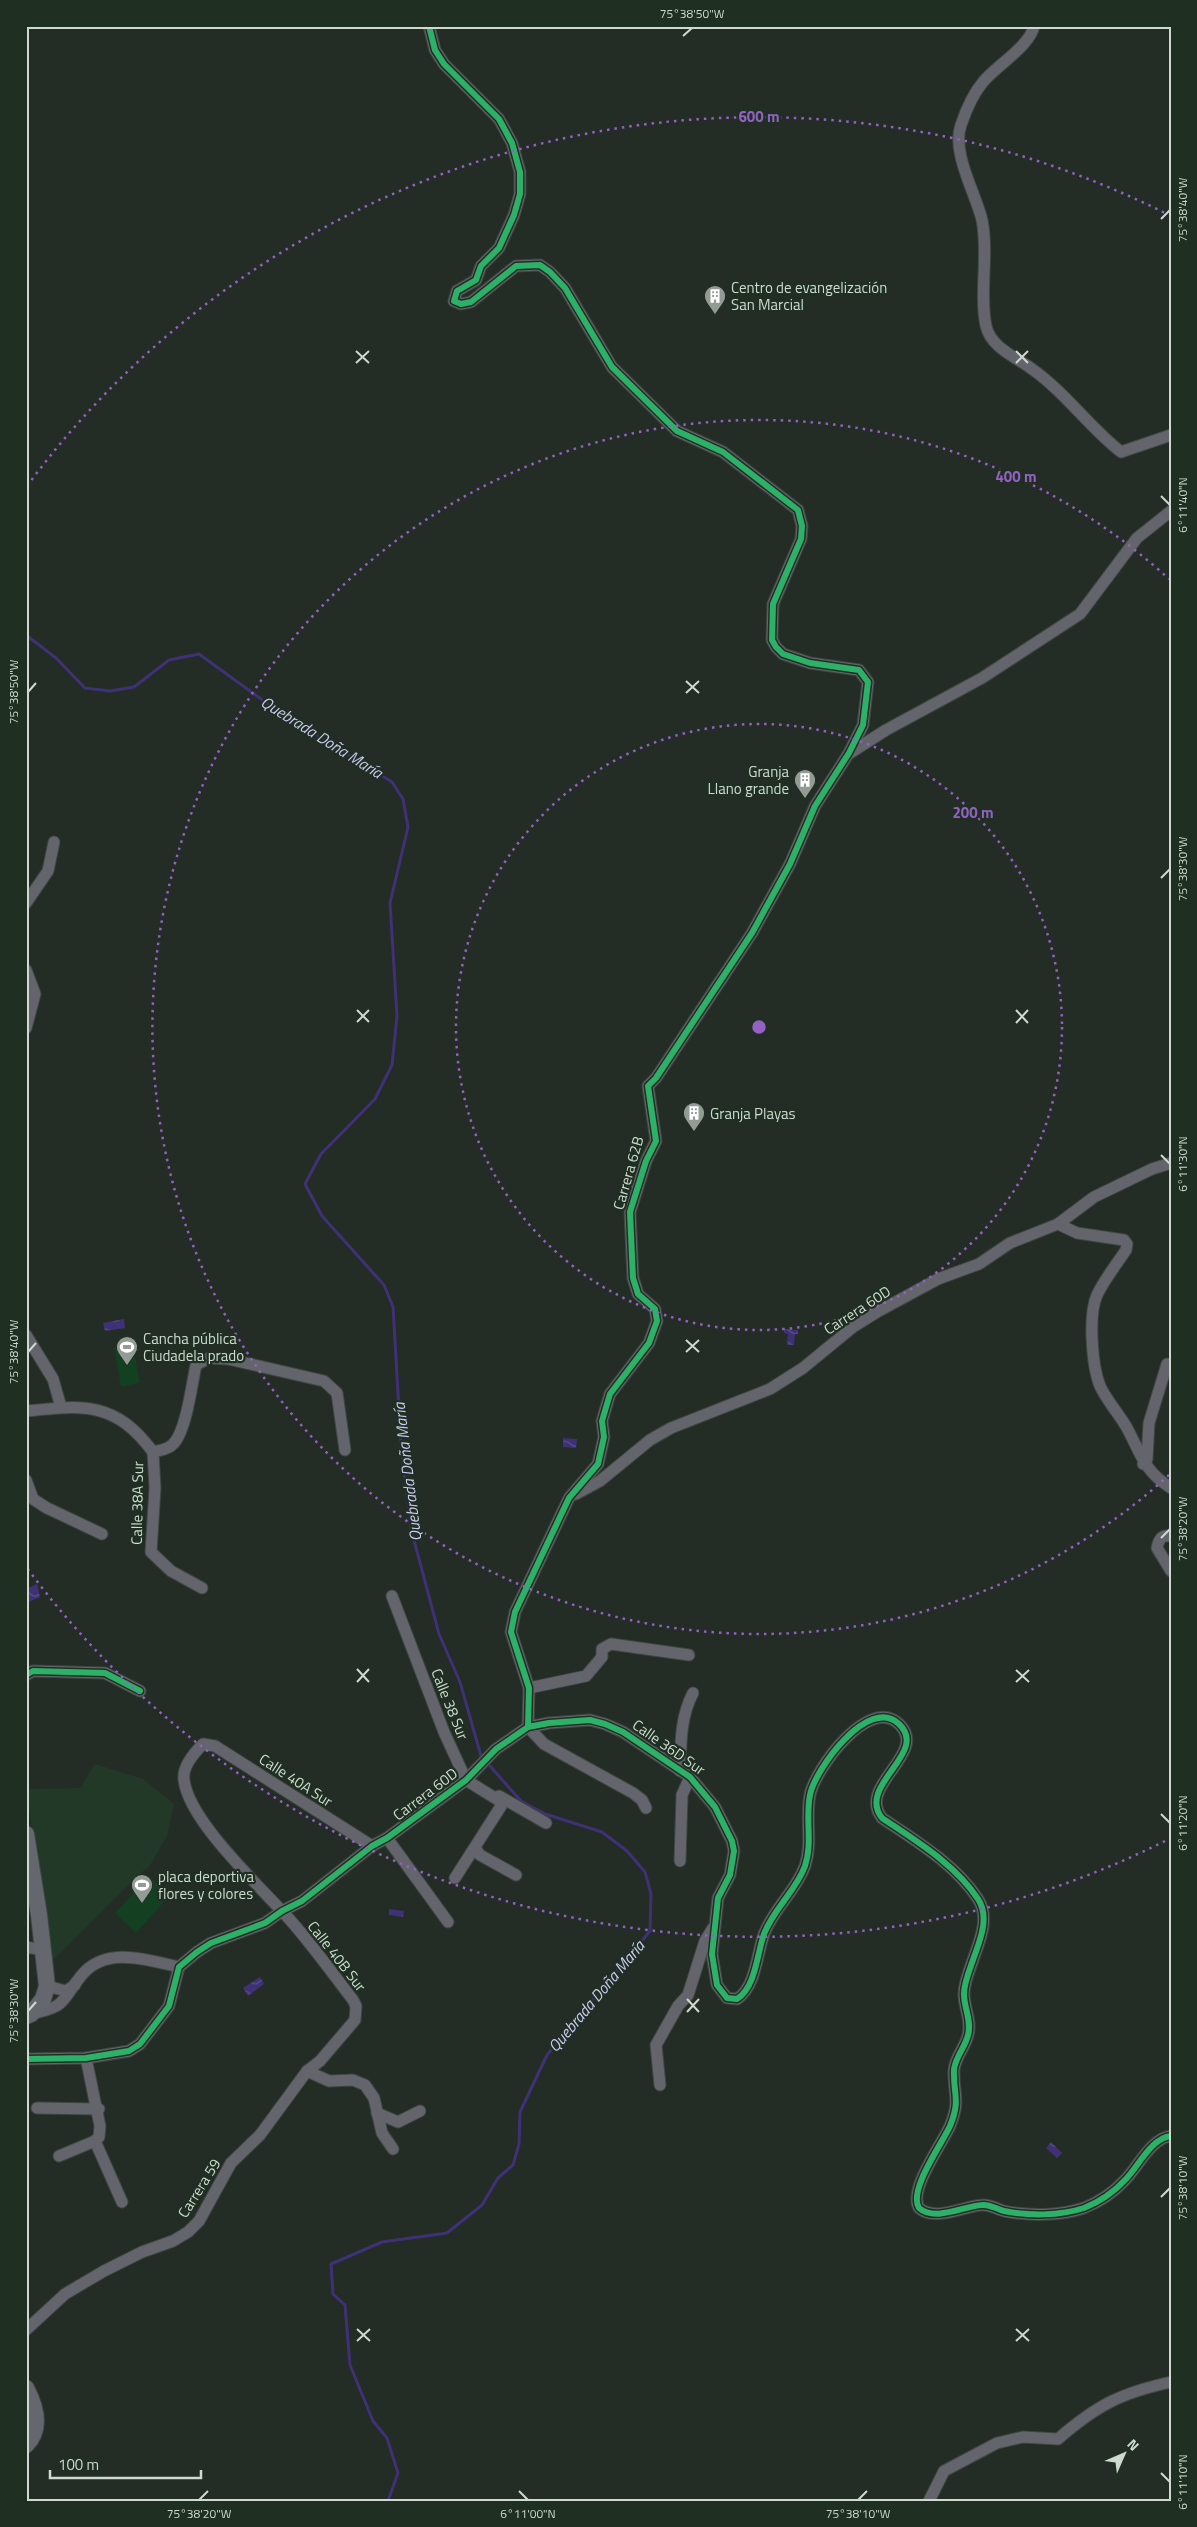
<svg xmlns="http://www.w3.org/2000/svg" width="1197" height="2527" viewBox="0 0 1197 2527" font-family="'Titillium Web',sans-serif">
<style>
.built{fill:#233928}
.pitch{fill:#124021}
.water{fill:url(#water-waves)}
.lines{fill:none;stroke-linecap:round;stroke-linejoin:round}
.stream{stroke:#3f3175;stroke-width:3}
.street-casing{stroke:#3f4741;stroke-width:13}
.secondary-casing{stroke:#3f4741;stroke-width:18}
.street{stroke:#64656c;stroke-width:11}
.secondary{stroke:#64686e;stroke-width:16}
.cycleway-casing{stroke:#1f3022;stroke-width:9}
.cycleway{stroke:#2db169;stroke-width:6}
.ticks{fill:none;stroke:#ced9cf;stroke-width:2}
.ring{fill:none;stroke:#9460c4;stroke-width:2.5;stroke-dasharray:2.5 5}
.labels{text-anchor:middle;dominant-baseline:central;stroke-width:4.5;stroke-linejoin:round;paint-order:stroke}
.poi-label{font-size:15px;fill:#ced9cf;stroke:#1f3022;text-anchor:start}
.street-label{font-size:15px;fill:#ced9cf;stroke:#1f3022}
.water-label{font-size:16px;font-style:italic;fill:#ccc8f4;stroke:#1f3022}
.centre{fill:#9460c4;stroke:#1f3022;stroke-width:2.5}
.ring-label{font-size:15px;text-anchor:middle;font-weight:bold;fill:#9460c4;stroke:#1f3022;stroke-width:4.5;stroke-linejoin:round;paint-order:stroke}
.neatline{fill:none;stroke:#ced9cf;stroke-width:2}
.ticks-label{font-size:12px;text-anchor:middle;fill:#ced9cf}
</style>
<defs>
<pattern id="water-waves" width="16" height="10" patternUnits="userSpaceOnUse" patternTransform="scale(1.25)"><rect width="16" height="10" fill="#3f3175"/><path d="M0 5q4-4 8 0t8 0" fill="none" stroke="#5a4e88"/></pattern>
</defs>
<rect width="100%" height="100%" fill="#232c25"/>
<!-- built -->
<polygon class="built" points="95,1764 143,1779 174,1804 167,1836 149,1867 136,1877 52,1961 26,1789 80,1788"/>
<!-- pitch -->
<g class="pitch">
<polygon points="133,1345 140,1383 121,1387 114,1348"/>
<polygon points="149,1876 170,1895 136,1933 115,1913"/>
</g>
<!-- water -->
<g class="water">
<polygon points="124,1319 125,1328 105,1331 103,1323"/>
<polygon points="784,1329 798,1330 798,1334 795,1334 794,1345 787,1345 788,1334 784,1333"/>
<polygon points="563,1438 577,1439 576,1448 563,1447"/>
<polygon points="37,1584 40,1597 26,1603 26,1589"/>
<polygon points="389,1909 404,1911 403,1917 389,1915"/>
<polygon points="260,1977 264,1984 248,1996 243,1988"/>
<polygon points="1051,2142 1062,2153 1057,2158 1046,2148"/>
</g>
<g class="lines">
<!-- stream -->
<polyline class="stream" points="26,635 56,658 85,688 110,691 134,687 169,660 199,654 279,712 392,782 403,799 408,827 390,903 397,1016 392,1065 375,1099 321,1154 305,1184 322,1216 384,1285 393,1307 401,1445 411,1529 439,1634 460,1682 481,1756 521,1801 545,1814 602,1832 627,1851 645,1872 651,1894 650,1931 547,2055 520,2112 519,2144 513,2165 498,2178 482,2205 447,2233 382,2242 331,2264 333,2294 345,2305 350,2365 373,2421 387,2438 398,2473 388,2501"/>
<!-- street casing -->
<g class="street-casing">
<g id="street">
<polyline points="429,26 435,50 444,64 499,119 512,143 520,172 520,194 514,215 499,248 481,266 476,280 457,291 454,301 461,304 471,302 516,266 540,265 550,272 565,288 612,367 677,431 723,452 798,510 802,526 801,539 773,604 772,640 776,647 783,654 810,663 859,670 868,682 863,725 849,753 815,806 790,864 752,933 656,1078 648,1086 656,1141 646,1161 630,1212 633,1278 638,1294 655,1309 657,1321 649,1343 610,1394 602,1421 604,1437 598,1464 569,1498 515,1612 511,1632 529,1688 528,1727"/>
<path d="M 1034,26 C 1030,46 996,66 983,82 C 973,94 966,110 961,125 C 951,152 976,194 982,220 C 989,255 979,292 986,326 C 991,348 1016,357 1032,369 C 1066,393 1089,427 1121,452 L 1171,435"/>
<polyline points="850,753 886,730 982,678 1080,614 1137,538 1171,511"/>
<polyline points="26,903 48,871 54,842"/>
<polyline points="26,970 35,994 26,1028"/>
<path d="M 1058,1224 L 1077,1233 L 1124,1240 L 1127,1244 L 1126,1250 C 1116,1265 1104,1280 1097,1295 C 1088,1315 1092,1366 1100,1386 C 1107,1401 1119,1414 1127,1428 C 1141,1454 1144,1471 1171,1488"/>
<polyline points="26,1335 53,1379 61,1407"/>
<path d="M 26,1411 C 84,1405 115,1401 153,1452"/>
<path d="M 153,1452 C 159,1450 167,1450 172,1445 C 186,1434 192,1383 196,1365 L 209,1358 L 228,1359 L 324,1381 L 337,1393 L 345,1450"/>
<polyline points="153,1452 155,1488 151,1552 171,1571 202,1588"/>
<polyline points="1143,1464 1147,1459 1149,1423 1167,1364"/>
<polyline points="26,1480 33,1499 47,1508 102,1534"/>
<polyline points="576,1494 600,1481 650,1440 671,1428 770,1389 803,1368 853,1327 877,1312 938,1279 979,1264 1010,1243 1058,1224 1094,1197 1152,1169 1171,1163"/>
<path d="M 1171,1536 C 1161,1535 1159,1539 1157,1548 L 1171,1571"/>
<polyline points="392,1596 444,1732 466,1780 503,1803 455,1878"/>
<polyline points="26,1675 33,1671 105,1673 140,1691"/>
<polyline points="529,1688 586,1676 602,1657 602,1649 611,1644 689,1655"/>
<polyline points="528,1727 544,1744 633,1793 642,1800 646,1808"/>
<path d="M 680,1771 C 681,1743 680,1718 693,1693"/>
<polyline points="499,1796 546,1823"/>
<polyline points="387,1838 448,1922"/>
<polyline points="475,1848 480,1855 516,1875"/>
<polyline points="680,1861 682,1795 690,1777"/>
<polyline points="26,1947 43,1950"/>
<polyline points="47,1986 66,1991 75,1985"/>
<path d="M 31,2014 C 68,2006 60,2002 81,1976 C 105,1945 148,1960 179,1967"/>
<polyline points="86,2058 100,2126 99,2137 95,2141 122,2202"/>
<path d="M 26,2059 L 86,2058 L 129,2051 L 140,2044 L 169,2006 L 179,1967 L 197,1952 L 211,1943 L 265,1923 L 282,1911 L 302,1901 L 372,1846 L 387,1838 L 466,1780 L 496,1749 L 528,1727 L 549,1723 L 590,1720 L 605,1724 L 623,1732 L 690,1777 L 715,1807 L 732,1841 L 734,1851 L 730,1875 L 718,1898 L 712,1954 L 717,1985 L 727,1998 L 737,1999 C 756,1987 757,1953 764,1934 C 774,1908 796,1891 805,1866 C 813,1842 805,1819 810,1795 C 815,1769 869,1695 899,1724 C 930,1753 856,1785 882,1818 C 916,1841 955,1864 978,1899 C 990,1917 980,1940 974,1957 C 970,1969 964,1982 964,1994 C 964,2008 972,2021 968,2035 C 965,2048 955,2057 954,2070 C 953,2095 961,2099 950,2126 C 942,2144 908,2190 919,2208 C 935,2222 964,2206 982,2205 C 990,2204 996,2209 1004,2211 C 1028,2216 1060,2216 1084,2208 C 1099,2202 1114,2192 1125,2180 C 1138,2167 1151,2138 1171,2136"/>
<polyline points="307,2071 329,2081 353,2080 365,2085 374,2098 382,2133 393,2149"/>
<polyline points="660,2085 656,2045 678,2006 688,1995 705,1941 713,1928"/>
<polyline points="37,2108 99,2109"/>
<polyline points="377,2113 398,2122 420,2111"/>
<polyline points="59,2156 95,2141"/>
<path d="M 26,2330 L 65,2294 L 104,2271 L 142,2252 L 173,2241 L 188,2232 L 199,2221 L 231,2163 L 260,2135 L 307,2071 L 320,2061 L 355,2020 L 356,2006 L 353,2000 C 333,1974 313,1946 291,1921 C 262,1888 189,1822 184,1780 C 182,1767 195,1752 203,1744 L 215,1746 L 372,1846"/>
<path d="M 929,2501 L 944,2471 L 997,2443 L 1023,2437 L 1058,2439 C 1097,2405 1121,2393 1171,2382"/>
</g>
</g>
<!-- secondary casing -->
<g class="secondary-casing">
<g id="secondary">
<polyline points="26,1834 39,1915 47,1986 43,1999 31,2014 26,2016"/>
<path d="M 26,2388 C 36,2407 42,2429 26,2445"/>
</g>
</g>
<!-- street -->
<use href="#street" class="street"/>
<!-- secondary -->
<use href="#secondary" class="secondary"/>
<!-- cycleway casing -->
<g class="cycleway-casing">
<g id="cycleway">
<polyline points="429,26 435,50 444,64 499,119 512,143 520,172 520,194 514,215 499,248 481,266 476,280 457,291 454,301 461,304 471,302 516,266 540,265 550,272 565,288 612,367 677,431 723,452 798,510 802,526 801,539 773,604 772,640 776,647 783,654 810,663 859,670 868,682 863,725 849,753 815,806 790,864 752,933 656,1078 648,1086 656,1141 646,1161 630,1212 633,1278 638,1294 655,1309 657,1321 649,1343 610,1394 602,1421 604,1437 598,1464 569,1498 515,1612 511,1632 529,1688 528,1727"/>
<polyline points="26,1675 33,1671 105,1673 140,1691"/>
<path d="M 26,2059 L 86,2058 L 129,2051 L 140,2044 L 169,2006 L 179,1967 L 197,1952 L 211,1943 L 265,1923 L 282,1911 L 302,1901 L 372,1846 L 387,1838 L 466,1780 L 496,1749 L 528,1727 L 549,1723 L 590,1720 L 605,1724 L 623,1732 L 690,1777 L 715,1807 L 732,1841 L 734,1851 L 730,1875 L 718,1898 L 712,1954 L 717,1985 L 727,1998 L 737,1999 C 756,1987 757,1953 764,1934 C 774,1908 796,1891 805,1866 C 813,1842 805,1819 810,1795 C 815,1769 869,1695 899,1724 C 930,1753 856,1785 882,1818 C 916,1841 955,1864 978,1899 C 990,1917 980,1940 974,1957 C 970,1969 964,1982 964,1994 C 964,2008 972,2021 968,2035 C 965,2048 955,2057 954,2070 C 953,2095 961,2099 950,2126 C 942,2144 908,2190 919,2208 C 935,2222 964,2206 982,2205 C 990,2204 996,2209 1004,2211 C 1028,2216 1060,2216 1084,2208 C 1099,2202 1114,2192 1125,2180 C 1138,2167 1151,2138 1171,2136"/>
</g>
</g>
<!-- cycleway -->
<use href="#cycleway" class="cycleway"/>
</g>
<!-- ticks -->
<path class="ticks" d="M 683,36 L 692,28M 1161,219 L 1170,210M 356,351 L 369,363M 1016,351 L 1028,363M 356,363 L 369,351M 1016,363 L 1028,351M 1161,496 L 1170,505M 686,681 L 699,693M 28,692 L 36,683M 686,693 L 699,681M 1161,878 L 1170,869M 357,1010 L 369,1022M 1016,1010 L 1028,1023M 357,1022 L 369,1010M 1016,1023 L 1028,1010M 1161,1155 L 1170,1164M 686,1340 L 699,1352M 28,1352 L 36,1343M 686,1352 L 699,1340M 1161,1538 L 1170,1529M 357,1669 L 369,1682M 1016,1670 L 1029,1682M 357,1682 L 369,1669M 1016,1682 L 1029,1670M 1161,1814 L 1170,1823M 687,1999 L 699,2012M 28,2011 L 36,2002M 687,2012 L 699,1999M 1161,2197 L 1170,2188M 357,2329 L 370,2341M 1016,2329 L 1029,2341M 357,2341 L 370,2329M 1016,2341 L 1029,2329M 1161,2473 L 1170,2482M 519,2491 L 528,2500M 199,2500 L 208,2491M 858,2500 L 867,2491"/>
<!-- distance rings -->
<g class="ring">
<circle cx="759" cy="1027" r="303"/>
<path d="M1169 1475A607 607 0 1 1 1169 579"/>
<path d="M1165 1841A910 910 0 0 1 27 1568M27 486A910 910 0 0 1 1165 213"/>
</g>
<!-- icons -->
<defs>
<g id="building-pin" transform="scale(1.125)"><path d="M0 17L-7.5 6A9.5 9.5 0 1 1 7.5 6Z" fill="#929c94" stroke="#1f3022"/><path d="M-4-6H4V6H1V3H-1V6H-4ZM-2.5-4.3h1.7v1.8h-1.7ZM.8-4.3h1.7v1.8H.8ZM-2.5-1h1.7V.8h-1.7ZM.8-1h1.7V.8H.8Z" fill="#fff"/></g>
<g id="stadium-pin" transform="scale(1.125)"><path d="M0 17L-7.5 6A9.5 9.5 0 1 1 7.5 6Z" fill="#929c94" stroke="#1f3022"/><path d="M0-5a6.5 5 0 1 0 0 10a6.5 5 0 1 0 0-10ZM-3.5-1.8h7v3.6h-7Z" fill="#fff"/></g>
</defs>
<g fill-rule="evenodd">
<use href="#building-pin" x="715" y="296"/>
<use href="#building-pin" x="805" y="780"/>
<use href="#building-pin" x="694" y="1113"/>
<use href="#stadium-pin" x="127" y="1347"/>
<use href="#stadium-pin" x="142" y="1885"/>
</g>
<g class="labels">
<!-- poi labels -->
<g class="poi-label">
<text x="731" y="287">Centro de evangelización<tspan x="731" dy="17">San Marcial</tspan></text>
<text x="789" y="771" text-anchor="end">Granja<tspan x="789" dy="17">Llano grande</tspan></text>
<text x="710" y="1113">Granja Playas</text>
<text x="143" y="1338">Cancha pública<tspan x="143" dy="17">Ciudadela prado</tspan></text>
<text x="158" y="1876">placa deportiva<tspan x="158" dy="17">flores y colores</tspan></text>
</g>
<!-- street labels -->
<g class="street-label">
<text transform="translate(628 1173) rotate(-74)">Carrera 62B</text>
<text transform="translate(857 1310) rotate(-33)">Carrera 60D</text>
<text transform="translate(137 1503) rotate(-89)">Calle 38A Sur</text>
<text transform="translate(450 1704) rotate(68)">Calle 38 Sur</text>
<text transform="translate(669 1747) rotate(35)">Calle 36D Sur</text>
<text transform="translate(296 1780) rotate(33)">Calle 40A Sur</text>
<text transform="translate(425 1794) rotate(-37)">Carrera 60D</text>
<text transform="translate(337 1956) rotate(52)">Calle 40B Sur</text>
<text transform="translate(199 2188) rotate(-58)">Carrera 59</text>
</g>
<!-- water labels -->
<g class="water-label">
<text transform="translate(322 737) rotate(32)">Quebrada Doña María</text>
<text transform="translate(407 1472) rotate(-97)">Quebrada Doña María</text>
<text transform="translate(596 1996) rotate(-50)">Quebrada Doña María</text>
</g>
</g>
<circle cx="759" cy="1027" r="8" class="centre"/>
<g class="ring-label">
<text x="759" y="122">600 m</text>
<text x="1016" y="482">400 m</text>
<text x="973" y="818">200 m</text>
</g>
<!-- border -->
<rect width="1197" height="2527" fill="none" stroke="#1f3022" stroke-width="55"/>
<!-- north arrow -->
<g transform="translate(1124 2454) rotate(45)" stroke="#1f3022" stroke-width="4" paint-order="stroke">
<path d="M0-4L9 19L0 12L-9 19Z" fill="#ced9cf"/>
<text y="-8" font-size="14" font-weight="bold" text-anchor="middle" fill="#ced9cf">N</text>
</g>
<!-- scale -->
<path d="M50 2470v8h151v-8" fill="none" stroke="#ced9cf" stroke-width="2.5"/>
<text x="58" y="2470" font-size="15" fill="#ced9cf" stroke="#1f3022" stroke-width="4" paint-order="stroke">100 m</text>
<rect x="28" y="28" width="1142" height="2472" class="neatline"/>
<g class="ticks-label">
<text x="692" y="18">75°38'50"W</text>
<text transform="translate(1183 210) rotate(-90)" y="4">75°38'40"W</text>
<text transform="translate(1183 505) rotate(-90)" y="4">6°11'40"N</text>
<text transform="translate(14 692) rotate(-90)" y="4">75°38'50"W</text>
<text transform="translate(1183 869) rotate(-90)" y="4">75°38'30"W</text>
<text transform="translate(1183 1164) rotate(-90)" y="4">6°11'30"N</text>
<text transform="translate(14 1352) rotate(-90)" y="4">75°38'40"W</text>
<text transform="translate(1183 1529) rotate(-90)" y="4">75°38'20"W</text>
<text transform="translate(1183 1823) rotate(-90)" y="4">6°11'20"N</text>
<text transform="translate(14 2011) rotate(-90)" y="4">75°38'30"W</text>
<text transform="translate(1183 2188) rotate(-90)" y="4">75°38'10"W</text>
<text transform="translate(1183 2482) rotate(-90)" y="4">6°11'10"N</text>
<text x="199" y="2518">75°38'20"W</text>
<text x="528" y="2518">6°11'00"N</text>
<text x="858" y="2518">75°38'10"W</text>
</g>
</svg>
